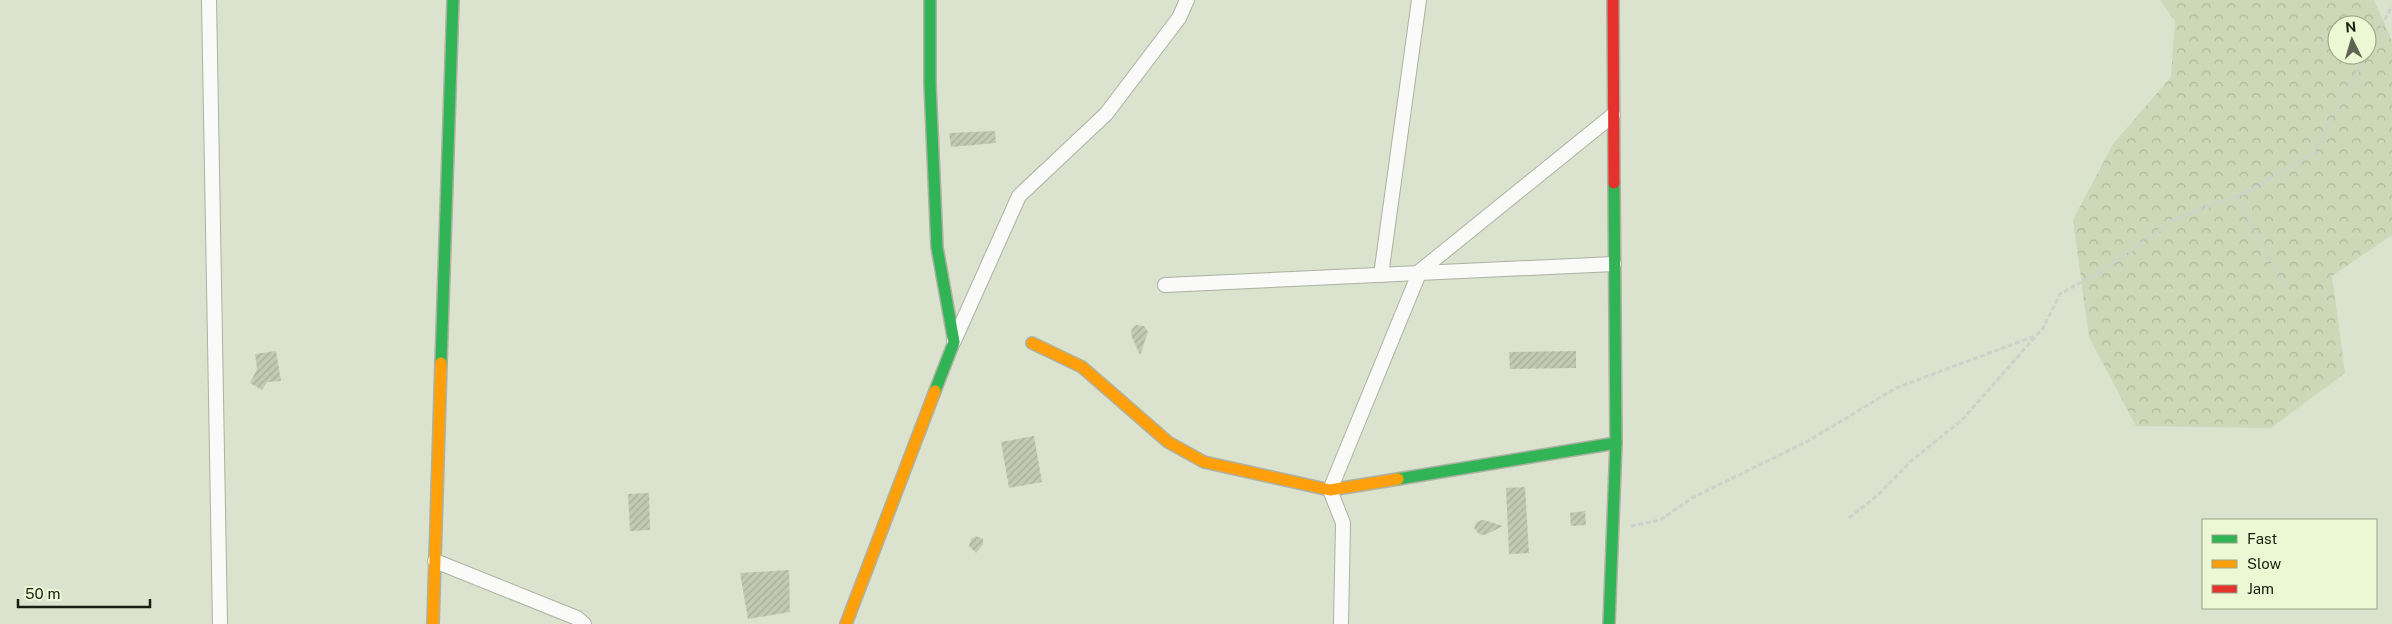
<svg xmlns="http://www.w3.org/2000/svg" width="2392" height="624" viewBox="0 0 2392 624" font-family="'Public Sans',sans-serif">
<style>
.forest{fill:url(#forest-crowns);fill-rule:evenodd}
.building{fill:url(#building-hatch)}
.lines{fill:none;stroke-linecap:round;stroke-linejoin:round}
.street-casing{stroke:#acb1a2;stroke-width:16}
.fast-casing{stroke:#acb1a2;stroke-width:14}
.slow-casing{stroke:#acb1a2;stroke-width:14}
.jam-casing{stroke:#acb1a2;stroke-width:14}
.path{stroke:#cfd1cb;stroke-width:3;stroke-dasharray:5 2.5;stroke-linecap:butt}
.street{stroke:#fafbf8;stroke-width:14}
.fast{stroke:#30b455;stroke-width:11}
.slow{stroke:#ff9f0a;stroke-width:11}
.jam{stroke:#e5322d;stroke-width:11}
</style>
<defs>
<pattern id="forest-crowns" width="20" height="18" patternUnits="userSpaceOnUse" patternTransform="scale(1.25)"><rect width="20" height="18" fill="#ccd8b7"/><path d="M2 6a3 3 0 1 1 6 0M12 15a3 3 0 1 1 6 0" fill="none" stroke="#afb99c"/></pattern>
<pattern id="building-hatch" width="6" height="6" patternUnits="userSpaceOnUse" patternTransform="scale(1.25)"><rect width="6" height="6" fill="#c3cab4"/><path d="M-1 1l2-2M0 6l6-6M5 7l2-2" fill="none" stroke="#a7ad9a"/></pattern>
</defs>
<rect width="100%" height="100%" fill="#dbe2ce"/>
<!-- forest -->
<path class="forest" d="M 2160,0 L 2374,0 L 2392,41 L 2392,235 L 2332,276 L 2345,373 L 2271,428 L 2136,426 L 2089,337 L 2073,220 L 2113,144 L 2171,77 L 2175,21 ZM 2337,25 L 2367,25 L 2367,55 L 2337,55 Z"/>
<!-- building -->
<g class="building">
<polygon points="995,131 996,143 951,147 949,133"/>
<polygon points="1136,325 1144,326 1148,332 1140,355 1131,335 1132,329"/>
<polygon points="276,351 281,381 267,382 262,390 250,383 257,369 255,354"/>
<polygon points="1576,351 1576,368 1510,369 1509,352"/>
<polygon points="1034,436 1042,482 1009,488 1001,442"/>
<polygon points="1525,487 1529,553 1509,554 1506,488"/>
<polygon points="649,493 650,530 630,531 628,494"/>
<polygon points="1585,511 1586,525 1571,526 1570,513"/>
<polygon points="1482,520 1484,520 1503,526 1485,535 1479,534 1474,528 1477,522"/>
<polygon points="976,536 983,539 983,544 976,553 969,546 971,539"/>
<polygon points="789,570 790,612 748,619 740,573"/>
</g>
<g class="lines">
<!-- street casing -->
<g class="street-casing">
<g id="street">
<polyline points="209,0 220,624"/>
<polyline points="1381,275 1419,0"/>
<polyline points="1165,285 1614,264"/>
<polyline points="954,341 1019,196 1106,114 1179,18 1187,0"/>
<polyline points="435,561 577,618 584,624"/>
<polyline points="1341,624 1343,523 1330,490 1420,271 1613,115"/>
</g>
</g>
<!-- fast casing -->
<g class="fast-casing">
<g id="fast">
<polyline points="930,0 930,84 937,247 954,342 935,391"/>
<polyline points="441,363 453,0"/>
<polyline points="1398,479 1616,443"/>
<polyline points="1609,624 1616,443 1614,183"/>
</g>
</g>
<!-- slow casing -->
<g class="slow-casing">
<g id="slow">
<polyline points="1032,343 1082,367 1168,442 1204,462 1330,490 1398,479"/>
<polyline points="433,624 441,363"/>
<polyline points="846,624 935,391"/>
</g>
</g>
<!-- jam casing -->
<g class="jam-casing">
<polyline id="jam" points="1613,0 1614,183"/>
</g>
<!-- path -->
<g class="path">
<polyline points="2367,53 2392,6"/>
<polyline points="2237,196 2284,287"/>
<polyline points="1849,518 1879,494 1911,461 1962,420 2043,328 2060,294 2108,267 2175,219 2247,192 2314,153 2366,55"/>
<polyline points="1631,526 1660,520 1692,498 1808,441 1896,388 2035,336"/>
</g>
<!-- street -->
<use href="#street" class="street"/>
<!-- fast -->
<use href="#fast" class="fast"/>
<!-- slow -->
<use href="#slow" class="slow"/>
<!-- jam -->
<use href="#jam" class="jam"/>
</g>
<!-- legend -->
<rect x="2202" y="519" width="175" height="90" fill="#ebf8d3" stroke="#97a185"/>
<rect x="2212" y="535" width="25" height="8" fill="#30b455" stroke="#97a185"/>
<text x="2247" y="544" font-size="15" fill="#1a1e11">Fast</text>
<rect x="2212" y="560" width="25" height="8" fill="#ff9f0a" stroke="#97a185"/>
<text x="2247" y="569" font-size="15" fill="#1a1e11">Slow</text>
<rect x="2212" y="585" width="25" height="8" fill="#e5322d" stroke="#97a185"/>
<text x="2247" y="594" font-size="15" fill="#1a1e11">Jam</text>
<!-- north arrow -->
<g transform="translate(2352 40) rotate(355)"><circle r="24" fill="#ebf8d3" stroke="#97a185"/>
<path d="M0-4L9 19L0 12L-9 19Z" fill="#5e6353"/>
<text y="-8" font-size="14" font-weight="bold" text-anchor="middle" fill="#1a1e11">N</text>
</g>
<!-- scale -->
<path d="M18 599v8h132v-8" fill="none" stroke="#1a1e11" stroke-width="2.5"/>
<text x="25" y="599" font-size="15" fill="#1a1e11" stroke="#ebf8d3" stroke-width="4" paint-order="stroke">50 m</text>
</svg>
